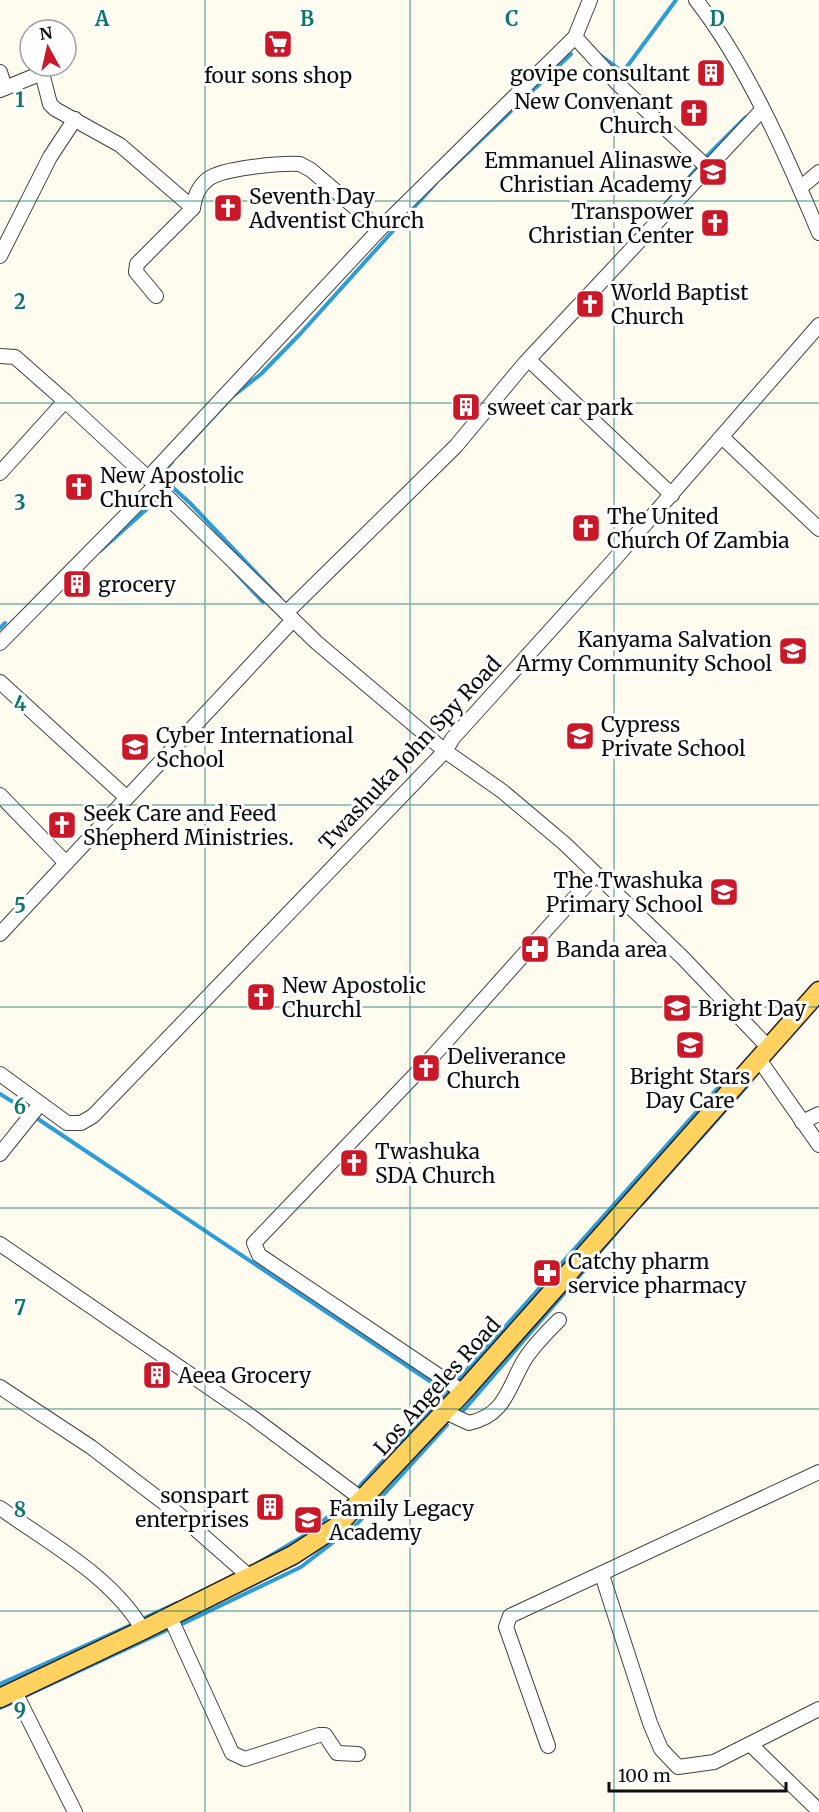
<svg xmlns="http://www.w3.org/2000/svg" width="819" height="1812" viewBox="0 0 819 1812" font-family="Merriweather,serif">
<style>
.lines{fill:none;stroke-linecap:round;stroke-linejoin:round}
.stream{stroke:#2d9dda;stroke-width:4}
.minor-casing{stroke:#414141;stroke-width:16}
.major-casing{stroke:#1f1f1f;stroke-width:21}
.minor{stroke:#fff;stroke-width:14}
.major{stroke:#ffd15e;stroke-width:18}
.grid{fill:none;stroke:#0f766e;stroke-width:1.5;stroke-opacity:0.55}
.labels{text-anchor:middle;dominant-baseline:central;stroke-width:6;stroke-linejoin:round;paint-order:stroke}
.poi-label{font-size:21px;fill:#0e0e0e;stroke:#fff;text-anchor:start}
.street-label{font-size:21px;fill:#0e0e0e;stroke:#fff}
.grid-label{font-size:20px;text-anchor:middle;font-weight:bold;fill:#0f766e;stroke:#fff;stroke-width:6;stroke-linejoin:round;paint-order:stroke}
</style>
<rect width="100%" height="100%" fill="#fffbee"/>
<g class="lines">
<!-- stream -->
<g class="stream">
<polyline points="600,55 623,72 676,0"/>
<polyline points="704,159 746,117"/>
<polyline points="441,178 571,54"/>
<polyline points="666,203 699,166"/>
<polyline points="179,454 232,397 261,374 301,333 436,183"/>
<polyline points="172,462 160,476 190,503 280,598"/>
<polyline points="100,551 158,499 163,498"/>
<polyline points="233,570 263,602"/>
<polyline points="0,628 5,623"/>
<polyline points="0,1094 26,1110"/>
<polyline points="35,1117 446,1392"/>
<polyline points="642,1204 747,1086"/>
<polyline points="455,1383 724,1081"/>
<polyline points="463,1411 623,1225"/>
<polyline points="357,1489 447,1391"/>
<polyline points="258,1563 307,1534 341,1506"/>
<polyline points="140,1620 177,1603"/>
<polyline points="182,1624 301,1567 357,1524 447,1425"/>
<polyline points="0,1684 131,1625"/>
<polyline points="21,1698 167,1630"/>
<polyline points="0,1708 16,1701"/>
</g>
<!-- minor casing -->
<g class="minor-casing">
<g id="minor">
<path d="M 696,0 C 747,65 787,157 819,233"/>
<polyline points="575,37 619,85 708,168"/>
<polyline points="0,72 5,88"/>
<polyline points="0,90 42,73 50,104 55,109 120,145 193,208"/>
<polyline points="800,188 819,172"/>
<polyline points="0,256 50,157 75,119"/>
<path d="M 156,296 L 136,272 L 137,264 L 193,208 C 195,196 198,187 208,179 C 223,168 280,163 300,164 L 311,170 L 380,229"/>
<polyline points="0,356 15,357 65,401 148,478 316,642 445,751 502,791 565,844 683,958 768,1047"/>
<polyline points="529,360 672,495"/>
<polyline points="722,437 819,529"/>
<polyline points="0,473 65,401"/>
<polyline points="148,478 380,229 575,37 590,0"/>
<polyline points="286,613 456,446 525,363 762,110"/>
<polyline points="0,643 156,485"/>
<polyline points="0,682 126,797"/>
<polyline points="0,795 66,863"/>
<polyline points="0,934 293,620"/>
<polyline points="758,1058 819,1145"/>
<polyline points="0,1074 67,1123 81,1123 93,1116 445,751 453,738 613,561 819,325"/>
<polyline points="802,1122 819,1114"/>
<polyline points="0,1154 40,1104"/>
<polyline points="0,1244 252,1417 363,1500"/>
<polyline points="0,1387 91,1447 176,1512 250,1577"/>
<polyline points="463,1392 259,1255 254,1243 433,1056 596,874"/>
<path d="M 445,1412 L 469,1423 C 506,1415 508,1387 525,1359 C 534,1345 547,1332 559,1320"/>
<path d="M 0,1508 C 50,1544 112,1576 143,1630"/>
<polyline points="602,1575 650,1723 661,1749 678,1767 714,1762 819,1709"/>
<polyline points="170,1617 232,1753 245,1759 319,1735 325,1735 337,1753 358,1754"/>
<polyline points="15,1692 75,1812"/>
<polyline points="751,1745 819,1811"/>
<polyline points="548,1746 506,1627 510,1616 819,1472"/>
</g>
</g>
<!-- major casing -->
<g class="major-casing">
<polyline id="major" points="0,1698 143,1630 293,1555 336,1527 463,1392 819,991"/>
</g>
<!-- minor -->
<use href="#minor" class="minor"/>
<!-- major -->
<use href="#major" class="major"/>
</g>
<!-- grid -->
<path class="grid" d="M 205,0 L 205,1812M 410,0 L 410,1812M 614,0 L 614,1812M 0,201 L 819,201M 0,403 L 819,403M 0,604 L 819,604M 0,805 L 819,805M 0,1007 L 819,1007M 0,1208 L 819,1208M 0,1409 L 819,1409M 0,1611 L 819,1611"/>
<!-- icons -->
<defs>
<g id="supermarket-square" transform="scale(1.5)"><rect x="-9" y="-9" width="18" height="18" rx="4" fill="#cb1829" stroke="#fff"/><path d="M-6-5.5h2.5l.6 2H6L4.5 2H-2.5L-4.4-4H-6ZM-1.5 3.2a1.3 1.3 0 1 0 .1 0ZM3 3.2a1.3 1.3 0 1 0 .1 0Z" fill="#fff"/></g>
<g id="building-square" transform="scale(1.5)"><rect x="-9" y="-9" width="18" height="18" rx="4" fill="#cb1829" stroke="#fff"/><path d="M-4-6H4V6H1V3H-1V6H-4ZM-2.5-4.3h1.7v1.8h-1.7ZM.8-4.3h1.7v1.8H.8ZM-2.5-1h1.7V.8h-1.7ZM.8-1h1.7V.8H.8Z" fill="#fff"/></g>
<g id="church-square" transform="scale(1.5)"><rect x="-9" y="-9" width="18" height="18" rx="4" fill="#cb1829" stroke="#fff"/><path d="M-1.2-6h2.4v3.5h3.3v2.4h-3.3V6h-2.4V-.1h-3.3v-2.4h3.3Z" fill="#fff"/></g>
<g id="school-square" transform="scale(1.5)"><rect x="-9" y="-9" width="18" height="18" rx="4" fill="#cb1829" stroke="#fff"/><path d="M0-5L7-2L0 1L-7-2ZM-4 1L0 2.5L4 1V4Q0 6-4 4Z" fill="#fff"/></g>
<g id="pharmacy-square" transform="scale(1.5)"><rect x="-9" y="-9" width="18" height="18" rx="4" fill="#cb1829" stroke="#fff"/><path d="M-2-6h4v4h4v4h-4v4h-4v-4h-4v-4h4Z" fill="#fff"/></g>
</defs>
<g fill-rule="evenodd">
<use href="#supermarket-square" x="278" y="44"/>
<use href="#building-square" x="711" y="73"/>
<use href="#church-square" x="694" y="113"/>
<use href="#school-square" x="713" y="172"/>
<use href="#church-square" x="228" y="208"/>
<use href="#church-square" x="715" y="223"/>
<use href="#church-square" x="590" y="304"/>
<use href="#building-square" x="466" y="407"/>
<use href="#church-square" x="79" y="487"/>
<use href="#church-square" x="586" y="528"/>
<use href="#building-square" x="77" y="584"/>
<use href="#school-square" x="793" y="651"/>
<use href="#school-square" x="580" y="736"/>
<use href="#school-square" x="135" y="747"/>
<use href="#church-square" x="62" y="825"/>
<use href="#school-square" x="724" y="892"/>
<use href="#pharmacy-square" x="535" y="949"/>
<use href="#church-square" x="261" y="997"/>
<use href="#school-square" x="677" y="1008"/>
<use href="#school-square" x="690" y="1045"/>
<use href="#church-square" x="426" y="1068"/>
<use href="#church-square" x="354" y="1163"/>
<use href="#pharmacy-square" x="547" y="1273"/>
<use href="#building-square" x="157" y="1375"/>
<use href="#building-square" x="270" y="1507"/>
<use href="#school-square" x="308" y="1520"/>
</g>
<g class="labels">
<!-- poi labels -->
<g class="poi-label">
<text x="690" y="73" text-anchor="end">govipe consultant</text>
<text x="278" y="75" text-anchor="middle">four sons shop</text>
<text x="673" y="101" text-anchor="end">New Convenant<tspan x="673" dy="24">Church</tspan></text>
<text x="692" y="160" text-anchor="end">Emmanuel Alinaswe<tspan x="692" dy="24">Christian Academy</tspan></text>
<text x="249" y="196">Seventh Day<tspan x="249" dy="24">Adventist Church</tspan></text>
<text x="694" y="211" text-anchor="end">Transpower<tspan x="694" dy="24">Christian Center</tspan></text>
<text x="611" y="292">World Baptist<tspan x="611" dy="24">Church</tspan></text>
<text x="487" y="407">sweet car park</text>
<text x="100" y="475">New Apostolic<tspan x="100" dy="24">Church</tspan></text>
<text x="607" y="516">The United<tspan x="607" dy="24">Church Of Zambia</tspan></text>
<text x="98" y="584">grocery</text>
<text x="772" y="639" text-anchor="end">Kanyama Salvation<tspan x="772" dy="24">Army Community School</tspan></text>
<text x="601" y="724">Cypress<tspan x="601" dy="24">Private School</tspan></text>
<text x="156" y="735">Cyber International<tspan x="156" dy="24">School</tspan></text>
<text x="83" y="813">Seek Care and Feed<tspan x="83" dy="24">Shepherd Ministries.</tspan></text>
<text x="703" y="880" text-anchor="end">The Twashuka<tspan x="703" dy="24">Primary School</tspan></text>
<text x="556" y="949">Banda area</text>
<text x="282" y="985">New Apostolic<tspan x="282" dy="24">Churchl</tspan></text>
<text x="698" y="1008">Bright Day</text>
<text x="447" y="1056">Deliverance<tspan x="447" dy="24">Church</tspan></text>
<text x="690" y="1076" text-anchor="middle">Bright Stars<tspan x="690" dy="24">Day Care</tspan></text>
<text x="375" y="1151">Twashuka<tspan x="375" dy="24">SDA Church</tspan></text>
<text x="568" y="1261">Catchy pharm<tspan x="568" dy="24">service pharmacy</tspan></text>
<text x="178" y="1375">Aeea Grocery</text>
<text x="249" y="1495" text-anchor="end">sonspart<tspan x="249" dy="24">enterprises</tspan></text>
<text x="329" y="1508">Family Legacy<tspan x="329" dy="24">Academy</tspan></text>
</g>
<!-- street labels -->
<g class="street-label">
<text transform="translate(410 753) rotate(-47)">Twashuka John Spy Road</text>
<text transform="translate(437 1386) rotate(-48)">Los Angeles Road</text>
</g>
</g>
<g class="grid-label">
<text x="102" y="26">A</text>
<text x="307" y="26">B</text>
<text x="512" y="26">C</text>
<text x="717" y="26">D</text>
<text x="20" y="107">1</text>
<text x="20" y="309">2</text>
<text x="20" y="510">3</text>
<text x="20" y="711">4</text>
<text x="20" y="913">5</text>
<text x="20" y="1114">6</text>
<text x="20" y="1315">7</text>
<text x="20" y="1517">8</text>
<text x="20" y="1718">9</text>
</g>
<!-- north arrow -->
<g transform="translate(48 48) rotate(352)"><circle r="28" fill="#ffffff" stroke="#9f9f9f" stroke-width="1.5"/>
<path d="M0-4.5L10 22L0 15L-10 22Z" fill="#cb1829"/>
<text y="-9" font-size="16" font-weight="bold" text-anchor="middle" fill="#0e0e0e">N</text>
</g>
<!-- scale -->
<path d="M609 1782v9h177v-9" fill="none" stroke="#0e0e0e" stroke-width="3"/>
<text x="618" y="1782" font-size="18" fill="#0e0e0e" stroke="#ffffff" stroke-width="4.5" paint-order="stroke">100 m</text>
</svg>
